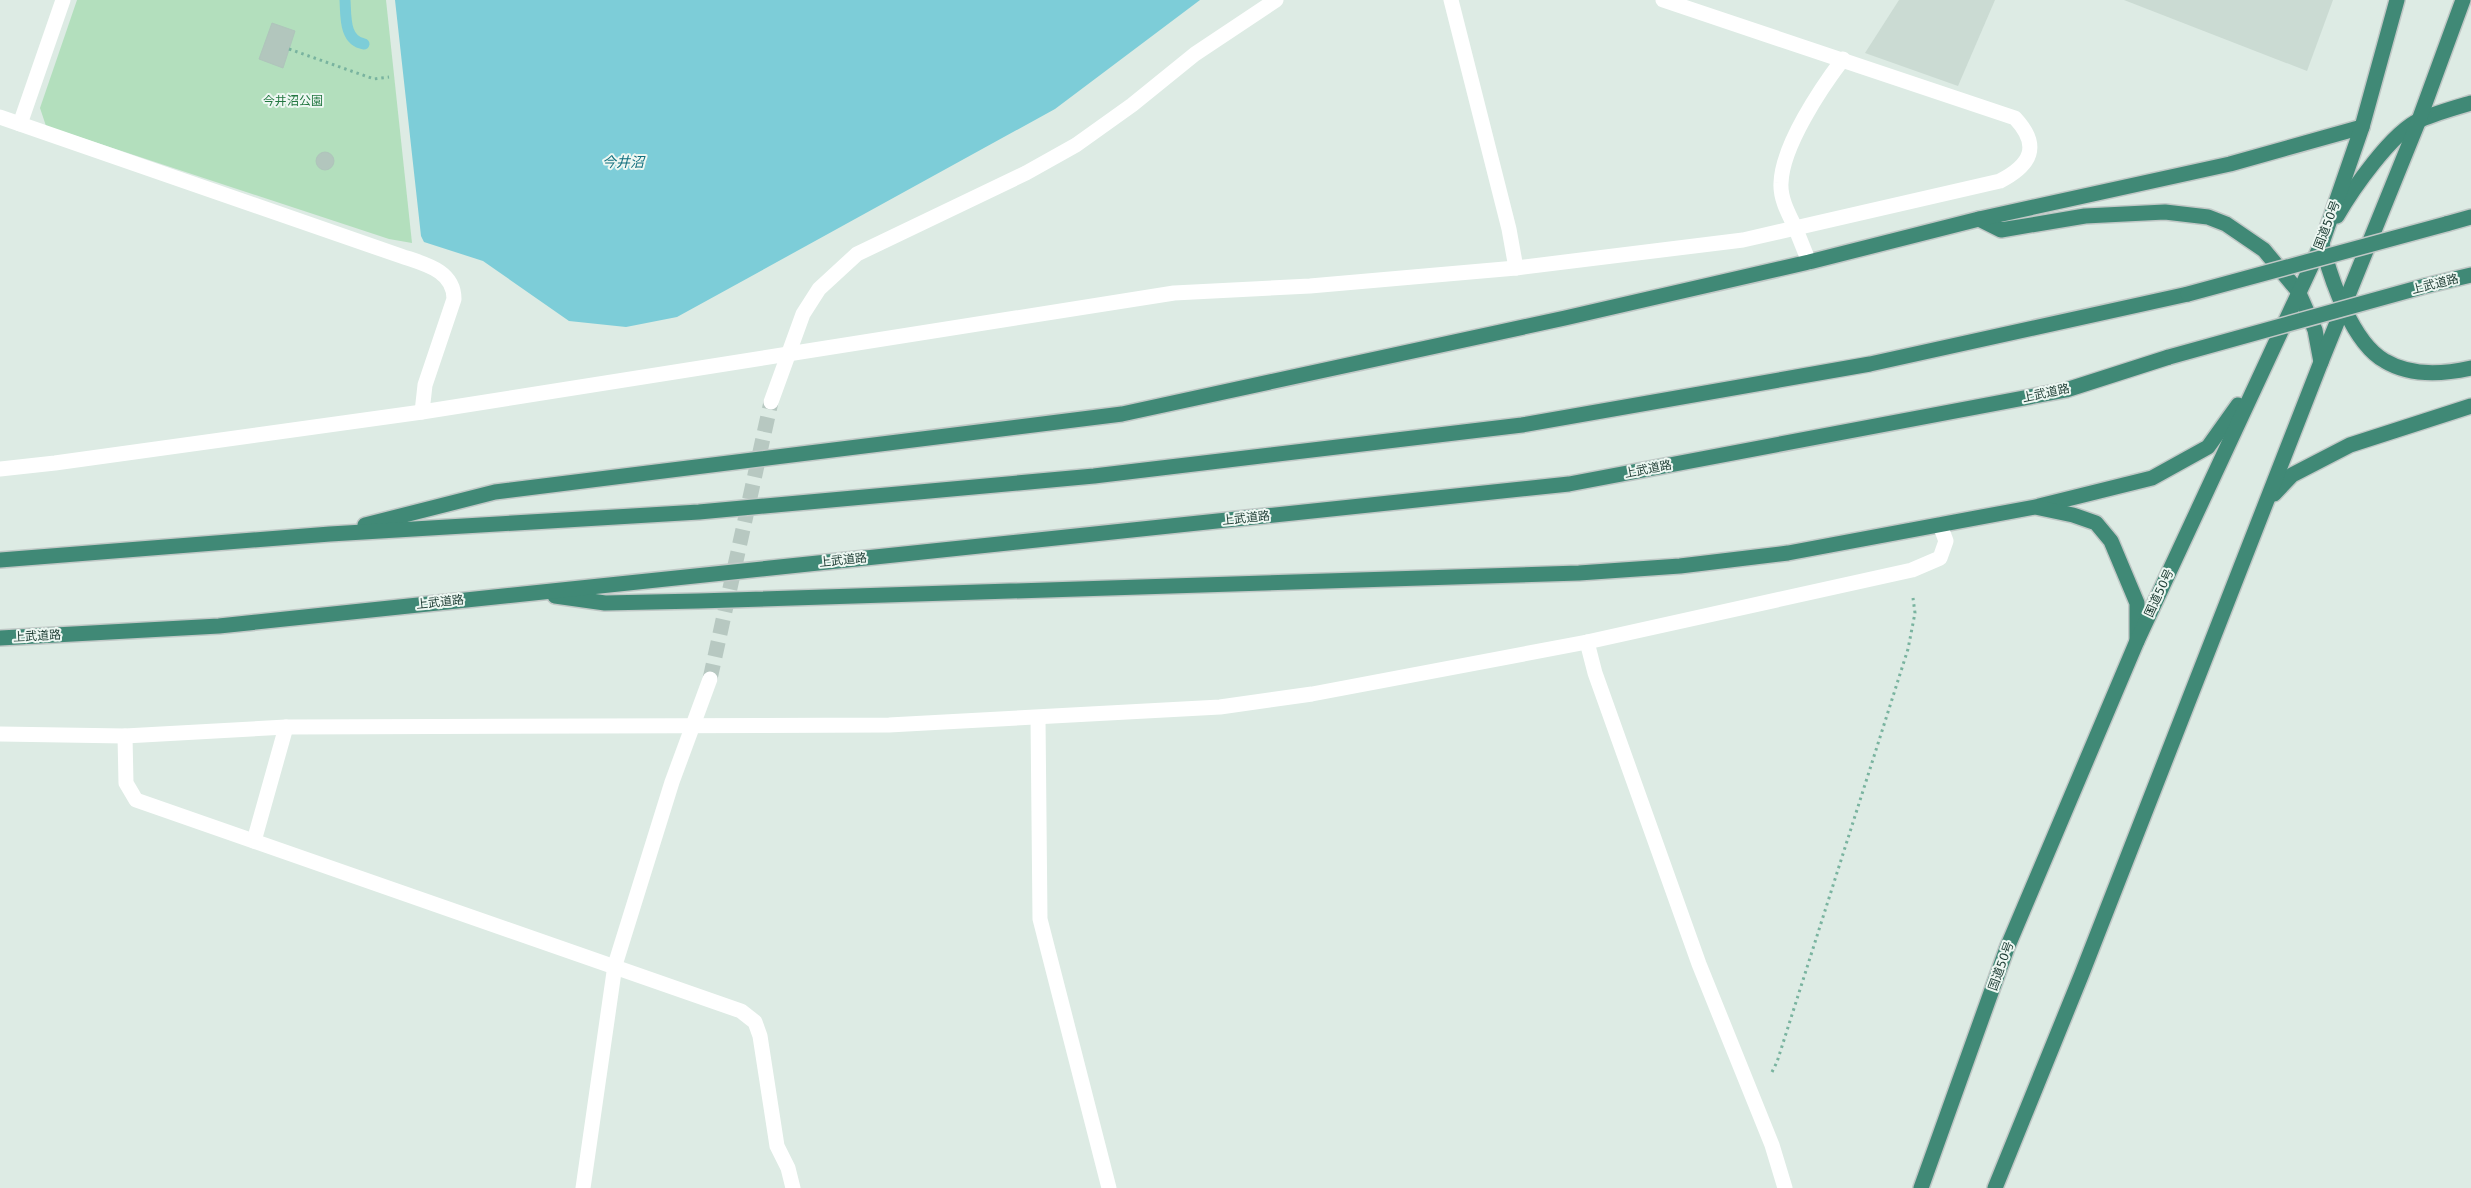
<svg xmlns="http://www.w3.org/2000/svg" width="2471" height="1188" viewBox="0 0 2471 1188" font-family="'DejaVu Sans','Noto Sans JP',sans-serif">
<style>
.built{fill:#cbdbd3}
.green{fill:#b3dfbd}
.water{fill:#7dcdd8}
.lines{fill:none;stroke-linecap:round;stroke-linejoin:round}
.stream{stroke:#7dcdd8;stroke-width:11}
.building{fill:#b2c6bd;stroke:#afc5bb}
.minor-tunnel{stroke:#b7c8c1;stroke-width:15;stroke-dasharray:15 8;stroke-linecap:butt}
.trunk-casing{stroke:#c0c8c6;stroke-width:18}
.path{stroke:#79b39f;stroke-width:3;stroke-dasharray:2.5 4;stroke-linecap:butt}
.service{stroke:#fff;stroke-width:15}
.minor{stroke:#fff;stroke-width:15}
.trunk{stroke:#408976;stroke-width:15}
.trunk-bridge-casing{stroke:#c0c8c6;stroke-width:18;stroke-linecap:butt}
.trunk-bridge{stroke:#408976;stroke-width:15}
.labels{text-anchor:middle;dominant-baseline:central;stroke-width:4;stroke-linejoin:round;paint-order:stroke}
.park-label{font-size:12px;fill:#237741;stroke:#edf7f2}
.street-label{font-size:12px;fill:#1d3c33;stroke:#edf7f2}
.water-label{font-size:14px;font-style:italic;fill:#116f7e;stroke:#edf7f2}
</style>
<rect width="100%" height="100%" fill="#ddebe4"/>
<!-- built -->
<g class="built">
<polygon points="1899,0 1995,0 1958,86 1865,53"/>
<polygon points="2124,0 2333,0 2307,71"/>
</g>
<!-- green -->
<polygon class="green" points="77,0 386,0 412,243 389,239 46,126 40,108"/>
<!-- water -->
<polygon class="water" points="395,0 1200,0 1055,109 677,317 626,327 569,321 483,261 424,242 421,236"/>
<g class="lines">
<!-- stream -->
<path class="stream" d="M 345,0 C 346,16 344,41 364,44"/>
</g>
<!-- building -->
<g class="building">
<polygon points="272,23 295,31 283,68 259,59"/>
<circle cx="325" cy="161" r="9"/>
</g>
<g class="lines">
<!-- minor-tunnel -->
<polyline class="minor-tunnel" points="710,679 771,402"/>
<!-- trunk casing -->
<g class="trunk-casing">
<g id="trunk">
<path d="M 2337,216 C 2352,190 2392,132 2420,120 C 2436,113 2454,108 2471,103"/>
<polyline points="1979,219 2001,230 2085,216 2165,212 2208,217 2226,224 2264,250 2298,291 2315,330 2321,362"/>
<polyline points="2446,224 2471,217"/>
<path d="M 2322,245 C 2331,279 2352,343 2385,361 C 2410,376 2444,374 2471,368"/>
<polyline points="2425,286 2471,275"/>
<polyline points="2274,494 2292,475 2350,445 2471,406"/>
<polyline points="2039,506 2152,478 2208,447 2238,405"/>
<polyline points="365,525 495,492 1122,414 1565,318 1809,262 1979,219 2230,164 2362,127"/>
<polyline points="0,560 330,534 699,512 1094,476 1522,425 1870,364 2188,294"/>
<polyline points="555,596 605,603 698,601 1579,573 1680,566 1788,553 2035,507 2073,515 2096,523 2111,541 2137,603 2137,641"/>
<polyline points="0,638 219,626 1569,484 2066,390 2169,357"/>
<polyline points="1921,1188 2007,948 2137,641 2322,243 2362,127 2397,0"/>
<polyline points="1995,1188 2081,976 2321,362 2419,120 2463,0"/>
</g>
</g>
<!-- path -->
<g class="path">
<polyline points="289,49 374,79 389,77"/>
<polyline points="1772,1072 1777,1062 1908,649 1915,613 1913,598"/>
</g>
<!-- service -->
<g class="service">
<polyline points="1451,0 1509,229 1516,268"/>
<path d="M 0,117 L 401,256 C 424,264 454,270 454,299 L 425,385 L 422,412"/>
<polyline points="20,124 63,0"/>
<path d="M 1795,227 C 1788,213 1780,198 1781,183 C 1782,146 1821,88 1843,59"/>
<polyline points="125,736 126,783 136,800 741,1011 755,1022 760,1036 777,1146 788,1168 793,1188"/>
<polyline points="254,841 286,727"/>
</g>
<!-- minor -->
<g class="minor">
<polyline points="1795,227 1809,262"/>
<polyline points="771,402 803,314 819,289 857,254 1026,173 1076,145 1132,105 1195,54 1276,0"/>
<path d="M 0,469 L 55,463 L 422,412 L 1174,293 L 1310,286 L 1516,268 L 1743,240 L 2000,181 C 2031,165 2041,146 2015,118 L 1663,0"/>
<polyline points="1587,642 1595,673 1699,964 1772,1145 1785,1188"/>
<polyline points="1038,718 1040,919 1109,1188"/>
<polyline points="0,734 125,736 286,727 889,725 1220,707 1312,694 1587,642 1912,570 1940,558 1946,541 1940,525"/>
<polyline points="583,1188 615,965 672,782 710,679"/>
</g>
<!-- trunk -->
<use href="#trunk" class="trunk"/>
<!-- trunk-bridge casing -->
<g class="trunk-bridge-casing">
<g id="trunk-bridge">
<polyline points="2188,294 2446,224"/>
<polyline points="2169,357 2425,286"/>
</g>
</g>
<!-- trunk-bridge -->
<use href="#trunk-bridge" class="trunk-bridge"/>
</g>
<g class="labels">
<!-- park labels -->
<g class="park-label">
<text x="293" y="101">今井沼公園</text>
</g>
<!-- street labels -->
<g class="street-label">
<text transform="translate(2327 225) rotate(-69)">国道50号</text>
<text transform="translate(2435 284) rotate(-14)">上武道路</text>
<text transform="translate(2046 393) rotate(-12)">上武道路</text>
<text transform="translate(1648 469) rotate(-11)">上武道路</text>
<text transform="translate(1246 518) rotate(-6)">上武道路</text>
<text transform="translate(843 560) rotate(-6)">上武道路</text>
<text transform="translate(2159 593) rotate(-65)">国道50号</text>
<text transform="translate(440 602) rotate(-6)">上武道路</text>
<text transform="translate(37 636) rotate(-3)">上武道路</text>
<text transform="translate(2001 966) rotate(-70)">国道50号</text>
</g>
<!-- water labels -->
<g class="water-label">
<text x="623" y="162">今井沼</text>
</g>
</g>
</svg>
